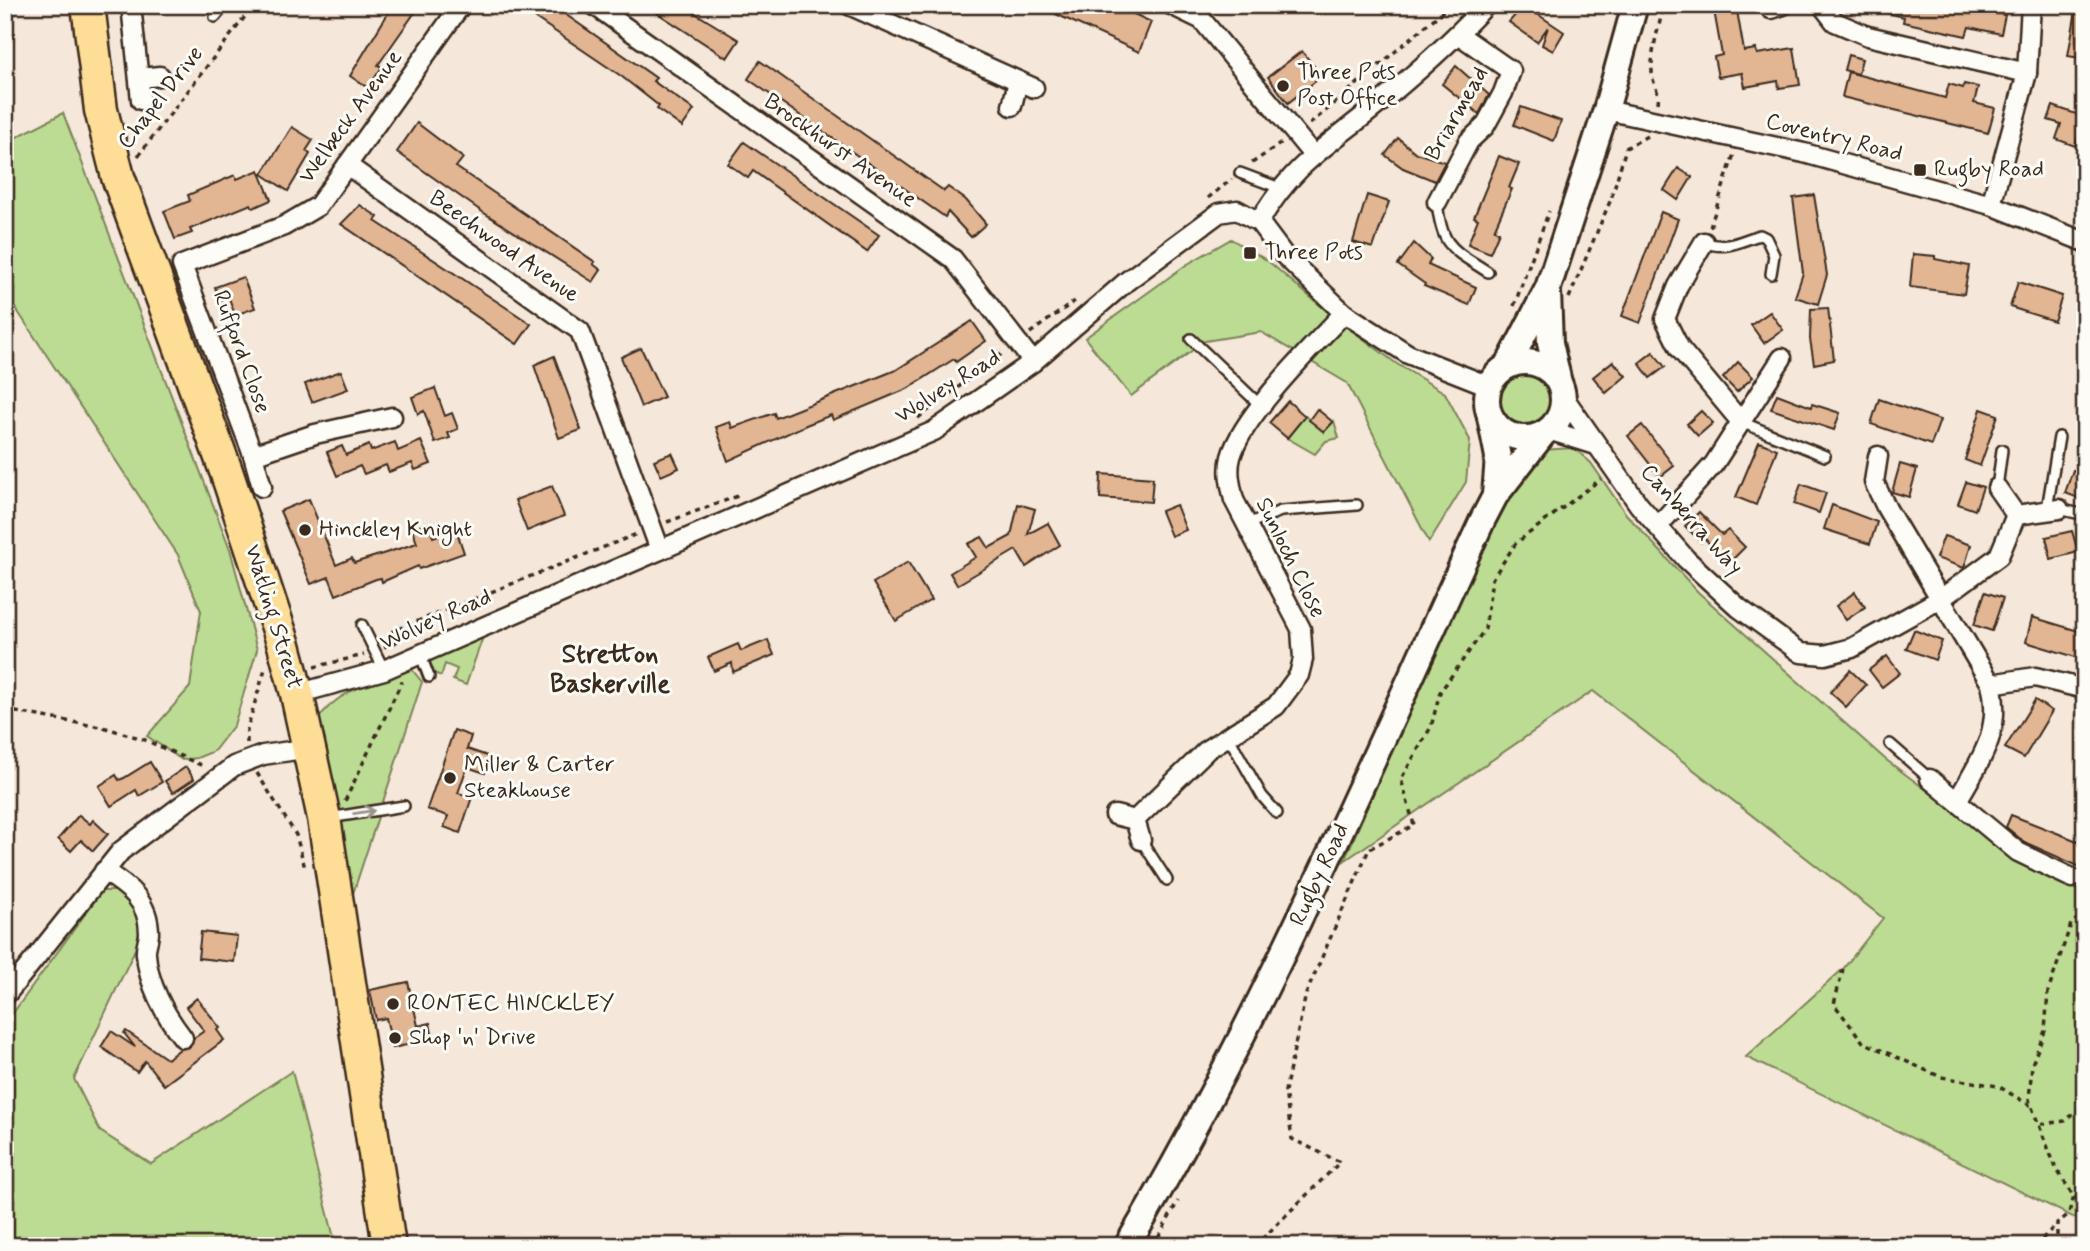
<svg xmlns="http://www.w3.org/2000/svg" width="2090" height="1251" viewBox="0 0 2090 1251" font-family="Mynerve,sans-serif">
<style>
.green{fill:#bcdc94;stroke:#7c8359;stroke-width:2}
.building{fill:#e2b593;stroke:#3b2a1e;stroke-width:2}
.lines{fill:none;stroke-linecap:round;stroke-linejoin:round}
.lane-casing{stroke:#3b2a1e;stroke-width:14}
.street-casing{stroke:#3b2a1e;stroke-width:23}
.secondary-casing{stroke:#3b2a1e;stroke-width:30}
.highway-casing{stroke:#3b2a1e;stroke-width:37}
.path{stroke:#3b2a1e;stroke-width:3.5;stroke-dasharray:5 5;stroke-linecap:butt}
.lane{stroke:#fdfcf7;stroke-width:9}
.street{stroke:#fdfcf7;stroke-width:18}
.secondary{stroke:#fdfcf7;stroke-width:24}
.highway{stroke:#fedd96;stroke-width:32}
.oneway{stroke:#9c938a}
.poi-dot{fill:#3b2a1e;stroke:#fdfcf7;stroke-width:2.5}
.labels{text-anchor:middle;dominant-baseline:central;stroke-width:6;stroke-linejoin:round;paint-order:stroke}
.poi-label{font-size:23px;fill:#3b2a1e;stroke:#fdfcf7;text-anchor:start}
.street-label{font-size:23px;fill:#3b2a1e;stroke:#fdfcf7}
.quarter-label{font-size:26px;font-weight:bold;fill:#3b2a1e;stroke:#fdfcf7}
</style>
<rect width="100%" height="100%" fill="#f5e7d9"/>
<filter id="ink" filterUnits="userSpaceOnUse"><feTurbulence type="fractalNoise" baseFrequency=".0143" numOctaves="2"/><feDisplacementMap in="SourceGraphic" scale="14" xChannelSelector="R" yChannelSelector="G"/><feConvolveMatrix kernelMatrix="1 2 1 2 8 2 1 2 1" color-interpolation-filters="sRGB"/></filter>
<g filter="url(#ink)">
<!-- green -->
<g class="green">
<polygon points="63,113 230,549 257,650 234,725 214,751 197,758 182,760 147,736 190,687 201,611 178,555 5,292 5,143"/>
<polygon points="1231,239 1268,261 1330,314 1397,364 1445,393 1470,440 1466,482 1429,542 1347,383 1261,332 1205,341 1131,396 1085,338 1186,265"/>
<circle cx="1529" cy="402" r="29"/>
<polygon points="1305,416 1324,432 1334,421 1339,438 1326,441 1315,454 1287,438"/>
<polygon points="1574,448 1591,463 1626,514 1698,592 1885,759 2033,870 2085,892 2085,1223 1746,1057 1843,969 1883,918 1593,691 1344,861 1465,581 1515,482 1541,450"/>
<polygon points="484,634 466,685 453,680 457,669 445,664 441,676 434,673 430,661"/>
<path d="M 410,667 L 422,682 L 348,909 L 317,721 C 336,690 378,680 410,667 Z"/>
<polygon points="102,891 121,891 146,926 74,1079 100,1131 151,1164 292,1071 336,1246 5,1246 5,1024"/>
</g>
<!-- building -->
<g class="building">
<polygon points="393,5 420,5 378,65 382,67 368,88 350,76"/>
<polygon points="516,5 552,5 656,78 653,81 694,110 682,127 657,109 659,106 621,76"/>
<polygon points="645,5 682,5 739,40 727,58"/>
<polygon points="1036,5 1115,5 1151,22 1139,52"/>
<polygon points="1524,5 1564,32 1553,51 1542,45 1548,27 1537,42 1509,22"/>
<polygon points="1713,5 1736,5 1744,51 1756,49 1757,54 1794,48 1800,85 1779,88 1778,81 1745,87 1742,73 1718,77 1714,57 1722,55"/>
<polygon points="1878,5 1962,5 2005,15 2001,34 1969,27 1966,36 1903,22 1904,17 1878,11"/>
<polygon points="2077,5 2085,5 2085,59 2068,56"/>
<polygon points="1302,51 1322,76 1288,103 1268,77"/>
<polygon points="1848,55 1862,59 1858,74 1844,70"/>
<polygon points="760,61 944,191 948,187 966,200 986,224 971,237 948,212 945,217 761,88 748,79"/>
<polygon points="1456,66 1489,95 1479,114 1442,84"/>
<polygon points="1848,72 1945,98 1949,84 1963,88 1964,84 1978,87 1974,103 1995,108 1988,133 1842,97"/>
<polygon points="2053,106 2085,117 2075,146 2056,139 2061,124 2048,120"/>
<polygon points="1521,107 1561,121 1554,141 1514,125"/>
<polygon points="417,123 463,158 456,167 595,262 593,264 601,270 593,282 481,211 397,152"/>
<polygon points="292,127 313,140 306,151 310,154 288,191 262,174"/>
<polygon points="1398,138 1416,153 1445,162 1435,181 1403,168 1385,155"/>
<polygon points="744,142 879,235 867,252 753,171 748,178 728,164"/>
<polygon points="1499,156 1519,164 1509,188 1512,189 1494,230 1499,232 1490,253 1468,244 1478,219 1474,217"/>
<polygon points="1678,168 1692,177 1678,200 1664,190"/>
<polygon points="259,170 271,200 253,208 251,204 190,229 192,233 175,239 164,211 190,201 188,195 235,175 237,179"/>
<polygon points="1367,195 1389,202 1373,248 1353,242"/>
<polygon points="1814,195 1827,275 1818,304 1795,297 1803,273 1793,198"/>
<polygon points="360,205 378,217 375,221 531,324 517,344 341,224"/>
<polygon points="1661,212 1678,219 1640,323 1622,316"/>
<polygon points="1414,243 1431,259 1428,265 1476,287 1469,305 1424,286 1425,284 1398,265"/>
<polygon points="1913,254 1935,256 1935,259 1969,266 1964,294 1910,287"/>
<polygon points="243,277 255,308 235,315 229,298 220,301 215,287"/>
<polygon points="2018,282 2062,296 2054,321 2010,307"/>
<polygon points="1828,308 1834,360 1814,364 1810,339 1811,309"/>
<polygon points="1770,312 1783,330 1764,343 1751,325"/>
<polygon points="972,321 986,341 956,362 954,359 907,389 833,420 831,415 806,425 728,461 716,427 730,422 732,428 774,413 776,418 896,370"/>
<polygon points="641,348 664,397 641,407 621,357"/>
<polygon points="1653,352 1665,367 1650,378 1639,363"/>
<polygon points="554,356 581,430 559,438 534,365"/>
<polygon points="1613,361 1626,376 1606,393 1593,377"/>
<polygon points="1738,362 1753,377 1737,392 1723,378"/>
<polygon points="341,371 348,389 312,402 305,384"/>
<polygon points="435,388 445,416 452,413 458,429 448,433 450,438 435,443 424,411 418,414 412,397"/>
<polygon points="1777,394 1811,407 1812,404 1840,413 1834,430 1771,409"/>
<polygon points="1879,399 1940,420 1931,445 1871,424"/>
<polygon points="1288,401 1305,416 1287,438 1269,423"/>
<polygon points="1317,409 1333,422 1324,432 1309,420"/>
<polygon points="1981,409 1998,415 1980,466 1965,460"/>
<polygon points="1701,411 1713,423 1698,436 1687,424"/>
<polygon points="1642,425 1674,466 1660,477 1628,436"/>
<polygon points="421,441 431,464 415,470 412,463 389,472 386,465 364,474 360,466 337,476 327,452 342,446 346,455 369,445 371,451 395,442 398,451"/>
<polygon points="1759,442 1777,449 1756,505 1736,497"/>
<polygon points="672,453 679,468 661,476 654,460"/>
<polygon points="1900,464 1917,469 1909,497 1892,492"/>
<polygon points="2073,470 2085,474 2081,499 2065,493"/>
<polygon points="1101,474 1153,478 1151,502 1100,498"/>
<polygon points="1966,482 1983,487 1975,510 1958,504"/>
<polygon points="1801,484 1826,493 1819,513 1794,504"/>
<polygon points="552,486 564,516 527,531 515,500"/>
<polygon points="309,499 336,565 352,558 354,563 417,543 412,529 428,523 433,537 456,529 464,553 419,569 418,566 382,582 381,578 376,579 336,595 329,577 311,584 280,511"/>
<polygon points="1018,504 1035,509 1028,534 1048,523 1060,545 1026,567 1016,550 957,585 950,573 976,557 968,544 982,537 989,548 1011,536"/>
<polygon points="1176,505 1186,530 1171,536 1161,511"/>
<polygon points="1832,505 1877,522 1870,544 1824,529"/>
<polygon points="1699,512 1722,535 1728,530 1745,547 1729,563 1704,538 1701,542 1685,526"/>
<polygon points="2072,531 2078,552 2051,559 2046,537"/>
<polygon points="1944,536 1971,545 1964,568 1936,558"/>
<polygon points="908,562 931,600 896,621 873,583"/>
<polygon points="1855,592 1865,607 1846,620 1836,606"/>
<polygon points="1985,592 2003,598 1992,631 1974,625"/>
<polygon points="2032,617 2085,633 2085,660 2026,642"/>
<polygon points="1914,630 1942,641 1935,660 1906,649"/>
<polygon points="768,640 774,655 733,672 732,663 714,671 708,657 738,644 741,651"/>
<polygon points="1887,656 1900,673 1882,687 1869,670"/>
<polygon points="1850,670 1866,685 1846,707 1830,692"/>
<polygon points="2035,700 2052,711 2024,758 2005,748"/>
<polygon points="454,730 471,736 467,749 490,757 485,773 467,767 458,793 472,797 460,833 444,827 448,816 427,809"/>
<polygon points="150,762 162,782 139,796 136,790 111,806 99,786 116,775 119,780 124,778"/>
<polygon points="186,767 194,779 173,793 165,781"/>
<polygon points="79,815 90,824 93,820 108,834 93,851 81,840 71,851 58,839"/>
<polygon points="2011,815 2085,844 2085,869 2024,842 2006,827"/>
<polygon points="201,932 237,936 234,962 198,958"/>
<polygon points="408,982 418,1026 430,1023 433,1039 393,1048 386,1018 376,1020 370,990"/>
<polygon points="197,998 220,1028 217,1030 224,1040 164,1085 145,1061 137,1072 101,1047 111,1031 135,1047 124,1033 126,1031 167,1059 180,1049 190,1047 194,1038 204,1031 186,1007"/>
</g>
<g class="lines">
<!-- lane casing -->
<g class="lane-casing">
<g id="lane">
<polyline points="215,17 225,5"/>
<polyline points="1240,173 1280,188"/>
<path d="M 1437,202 C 1442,248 1451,248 1488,272"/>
<path d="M 1704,242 C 1726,251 1739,241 1760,235 L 1766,238 L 1774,255 L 1771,274"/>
<polyline points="1191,339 1262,407"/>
<polyline points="1741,422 1825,456"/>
<polyline points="1997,488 2002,450"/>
<polyline points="2047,509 2059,437"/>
<polyline points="2059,509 2085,515"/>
<polyline points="1247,524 1281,511 1357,505"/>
<polyline points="362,625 384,670"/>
<polyline points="420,653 429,677"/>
<polyline points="1228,736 1262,796 1277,813"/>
<polyline points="1890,744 1930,779"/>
<polyline points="329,818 404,806"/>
<polyline points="1141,840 1167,880"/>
</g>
</g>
<!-- street casing -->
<g class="street-casing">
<g id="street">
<polyline points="131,5 141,100"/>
<polyline points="594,5 953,259 1033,362"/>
<polyline points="849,5 1034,88"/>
<polyline points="1171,5 1202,20 1313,155"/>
<polyline points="1822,5 1835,22 1868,36 2027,73"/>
<polyline points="1771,9 1783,5"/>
<polyline points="139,78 160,76"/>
<polyline points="1012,106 1018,81"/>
<polyline points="1606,110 1804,153 1991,205 2085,242"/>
<polyline points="347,165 580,331 660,550"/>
<polyline points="1437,202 1469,141 1485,126 1503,93 1511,71 1458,34"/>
<polyline points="1991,205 2027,73 2031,5"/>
<path d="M 1259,222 C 1292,166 1323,149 1371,110 C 1412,77 1450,43 1486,5"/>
<polyline points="1704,242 1678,286 1665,319 1680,349 1741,422"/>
<polyline points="1563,396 1639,505 1686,559 1739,608 1801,653 1825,655 1852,648 1942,598 1999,556 2016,515"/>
<polyline points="392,417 315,434 253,455 182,265 284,226 318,206 461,5"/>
<polyline points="1548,430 1596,445"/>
<polyline points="253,455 262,487"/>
<path d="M 1878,456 L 1874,482 L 1887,509 L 1991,684 C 2003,730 1980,761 1957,801"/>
<polyline points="1997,488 2016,515"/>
<polyline points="2016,515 2059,509"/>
<polyline points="1658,526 1714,464 1782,358"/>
<polyline points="1991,684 2035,677 2085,689"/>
<polyline points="297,694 384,670 934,431 1033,362 1127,281 1219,213 1237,210 1259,222 1283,254 1344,313 1408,354 1489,386"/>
<polyline points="1930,779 2018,852 2072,878"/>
<polyline points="1115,815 1135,820 1141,840"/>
<path d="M 1135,820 L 1208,749 L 1276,706 L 1299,675 L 1303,659 L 1301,629 L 1234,500 C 1231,486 1227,472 1231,457 C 1242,416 1314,345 1344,313"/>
<path d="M 104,871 C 128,886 149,901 149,933 C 149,940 145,947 146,954 C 148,984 165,1015 183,1038"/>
<polyline points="5,996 121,851 234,766 263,755 310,748"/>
</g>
</g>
<!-- secondary casing -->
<g class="secondary-casing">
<g id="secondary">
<polyline points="1548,292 1550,343 1559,383"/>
<circle cx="1525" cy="400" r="38"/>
<polyline points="1508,365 1548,288 1606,110 1635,5"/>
<polyline points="1490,417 1498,457 1495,495"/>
<path d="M 1127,1246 C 1265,1014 1370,764 1483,519 L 1495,496 L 1544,433"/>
</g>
</g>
<!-- highway casing -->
<g class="highway-casing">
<polyline id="highway" points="88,5 101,110 118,177 226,471 284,645 297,694 324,818 389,1246"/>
</g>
<!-- path -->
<g class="path">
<path d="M 1658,103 C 1660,90 1652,84 1652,72 C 1651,49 1659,27 1664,5"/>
<polyline points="1310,124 1450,5"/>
<polyline points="138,156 254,5"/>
<polyline points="1252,163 1283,142"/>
<polyline points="1208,198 1232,179"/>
<polyline points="1710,227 1734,154"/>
<polyline points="1569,298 1611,199 1626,148 1647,136"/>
<polyline points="1514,306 1549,211"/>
<polyline points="1030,333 1075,301"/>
<polyline points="918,418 1004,352"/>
<polyline points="667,522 738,496"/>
<polyline points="384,647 396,642 393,631 637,534"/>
<polyline points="314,667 364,655"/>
<polyline points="5,710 106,728 143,739 205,767"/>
<polyline points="247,743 247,729 265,669"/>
<polyline points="257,773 296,835 305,868"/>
<polyline points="345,801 402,681"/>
<polyline points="1843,969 1834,1004 1863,1042 1941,1077 1998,1086 2031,1106"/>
<polyline points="2041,1124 2065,1121 2085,1104"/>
<polyline points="2074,1197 2085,1202"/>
<polyline points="1154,1246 1178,1201"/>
<polyline points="1255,1246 1340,1162 1292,1139 1285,1091 1306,994 1369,849 1414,825 1401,779 1431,727 1440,692 1485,629 1492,579 1516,543 1601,479"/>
<polyline points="2035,1246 2056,1225"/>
<polyline points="2057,1246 2057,1223 2068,1215 2074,1197 2056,1168 2029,1100 2032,1064 2045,1031 2048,992 2071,924 2085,912"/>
</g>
<!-- lane -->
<use href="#lane" class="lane"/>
<!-- street -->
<use href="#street" class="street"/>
<!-- secondary -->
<use href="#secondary" class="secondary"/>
<!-- highway -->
<use href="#highway" class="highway"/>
</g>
<!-- one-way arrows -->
<defs><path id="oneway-shaft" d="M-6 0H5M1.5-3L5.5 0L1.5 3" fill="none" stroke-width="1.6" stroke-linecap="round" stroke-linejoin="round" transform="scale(1.75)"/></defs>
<use class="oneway" href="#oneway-shaft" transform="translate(364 812) rotate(-9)"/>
</g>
<!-- markers -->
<g class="poi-dot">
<circle cx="1283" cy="86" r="7"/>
<rect x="1913" y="163" width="14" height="14" rx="3.5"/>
<rect x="1243" y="246" width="14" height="14" rx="3.5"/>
<circle cx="305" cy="530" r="7"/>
<circle cx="450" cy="778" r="7"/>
<circle cx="393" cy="1004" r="7"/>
<circle cx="395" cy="1038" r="7"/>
</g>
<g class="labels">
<!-- poi labels -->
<g class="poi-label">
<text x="1297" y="73">Three Pots<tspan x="1297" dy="26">Post Office</tspan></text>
<text x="1934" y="170">Rugby Road</text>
<text x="1264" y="253">Three Pots</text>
<text x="319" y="530">Hinckley Knight</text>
<text x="464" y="765">Miller &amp; Carter<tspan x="464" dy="26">Steakhouse</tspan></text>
<text x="407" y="1004">RONTEC HINCKLEY</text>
<text x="409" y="1038">Shop 'n' Drive</text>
</g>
<!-- street labels -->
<g class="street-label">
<text transform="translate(161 98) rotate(-52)">Chapel Drive</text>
<text transform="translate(1457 114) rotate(-60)">Briarmead</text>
<text transform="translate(351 117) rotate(-54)">Welbeck Avenue</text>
<text transform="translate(1834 138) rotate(14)">Coventry Road</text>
<text transform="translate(840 151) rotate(35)">Brockhurst Avenue</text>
<text transform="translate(504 247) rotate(35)">Beechwood Avenue</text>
<text transform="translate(241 352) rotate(70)">Rufford Close</text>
<text transform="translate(948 387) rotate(-32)">Wolvey Road</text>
<text transform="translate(1691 520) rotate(48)">Canberra Way</text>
<text transform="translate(1290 558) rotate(64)">Sunloch Close</text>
<text transform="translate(273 617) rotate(73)">Watling Street</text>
<text transform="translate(436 620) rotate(-24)">Wolvey Road</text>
<text transform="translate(1320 875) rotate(-65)">Rugby Road</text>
</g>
<!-- quarter labels -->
<g class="quarter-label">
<text x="610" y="655">Stretton<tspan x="610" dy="30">Baskerville</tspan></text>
</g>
</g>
<!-- margin -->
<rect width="2090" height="1251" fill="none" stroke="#fdfcf7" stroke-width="28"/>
<rect x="14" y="14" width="2062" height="1223" fill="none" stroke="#3b2a1e" stroke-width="2.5" filter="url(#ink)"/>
</svg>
